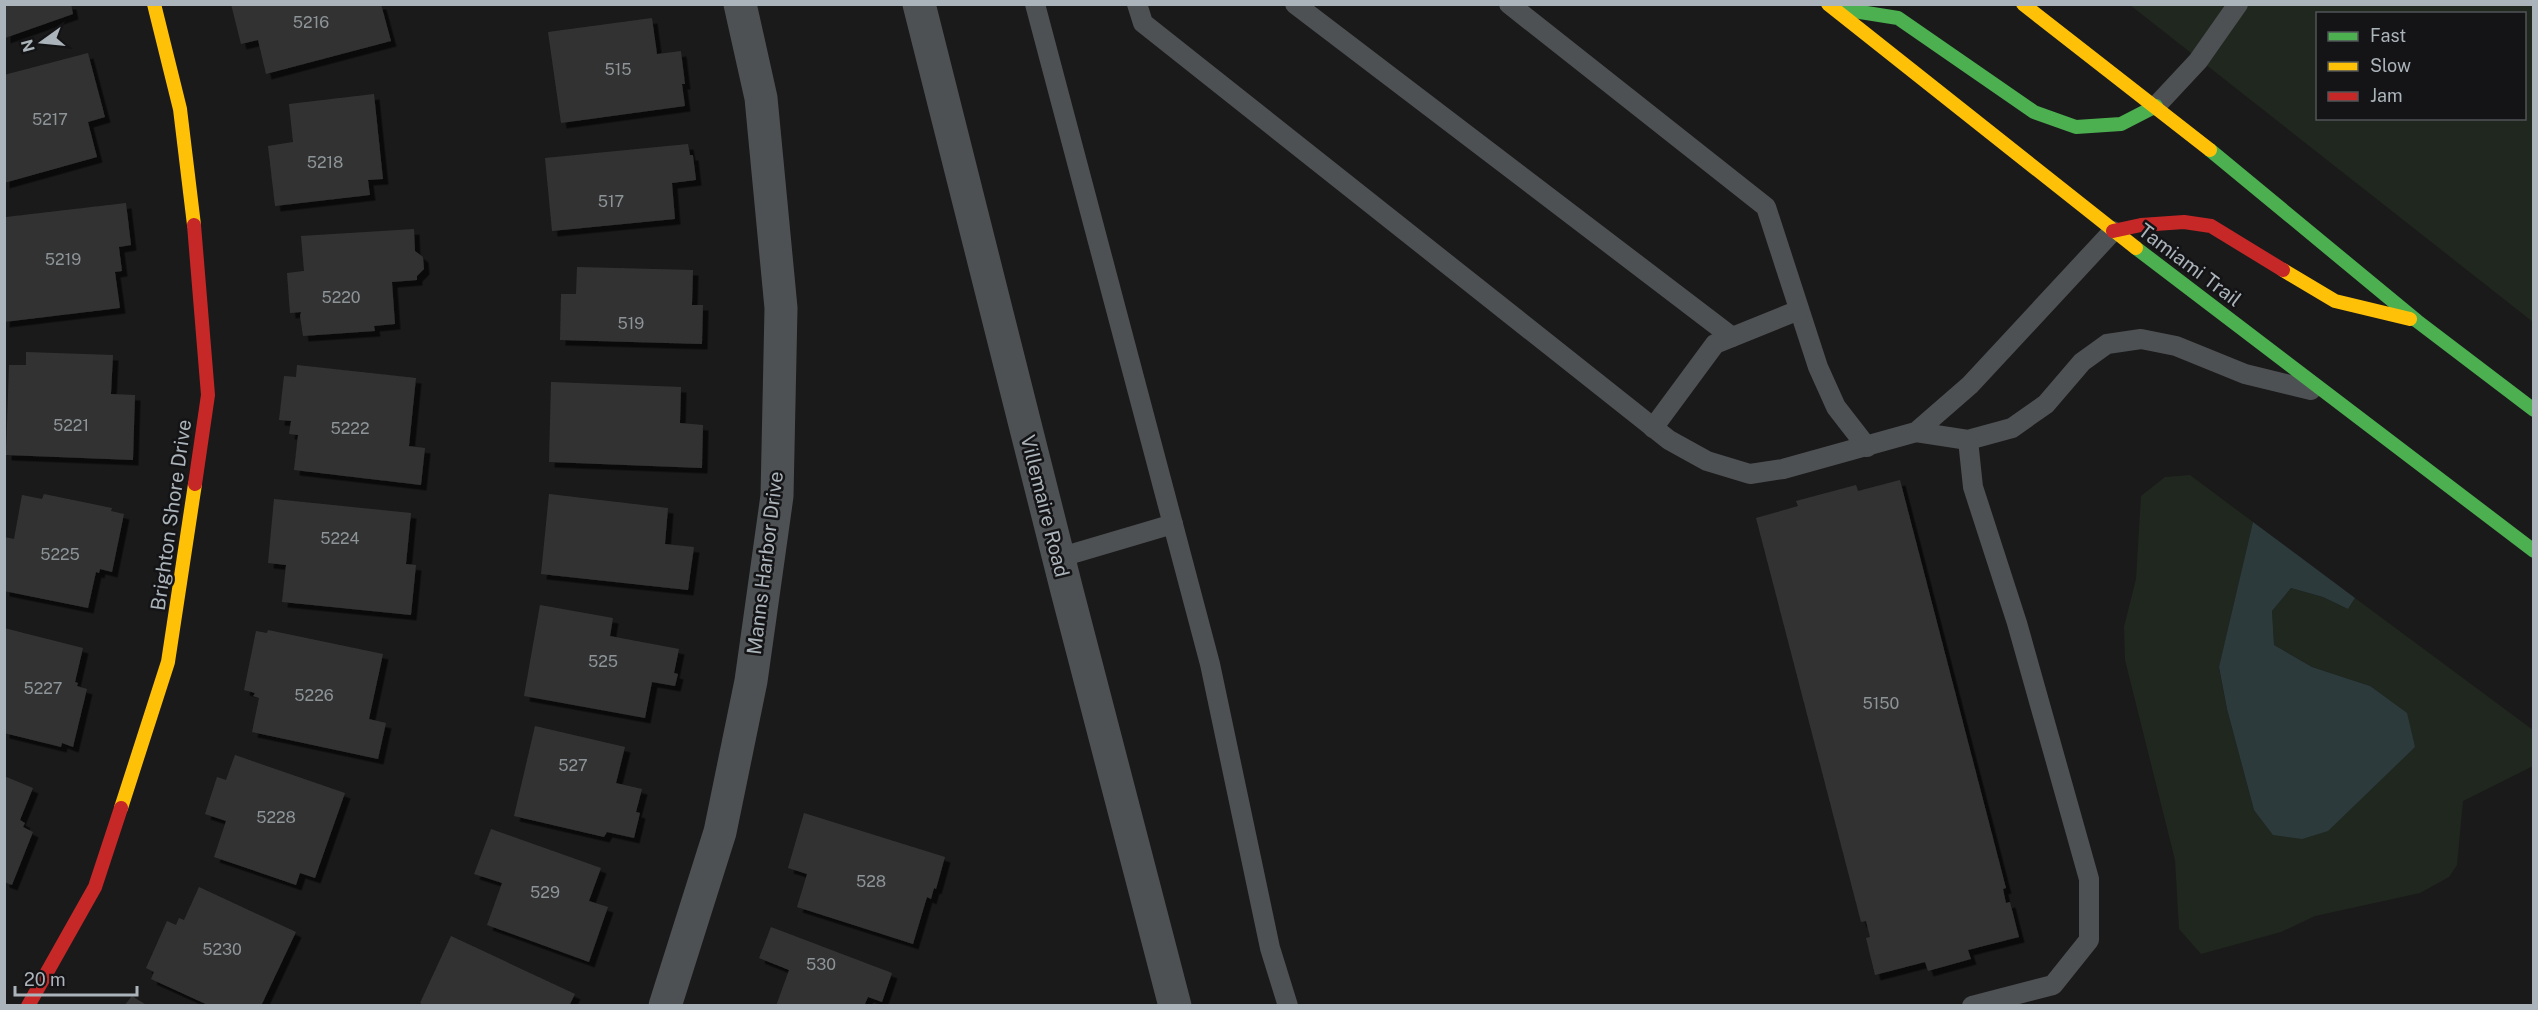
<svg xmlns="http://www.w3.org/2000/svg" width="2538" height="1010" viewBox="0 0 2538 1010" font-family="'Public Sans',sans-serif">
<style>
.green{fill:#20271f;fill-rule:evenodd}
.water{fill:#2c3a3c}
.building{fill:#323232;filter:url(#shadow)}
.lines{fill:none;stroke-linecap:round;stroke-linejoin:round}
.lane{stroke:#4e5153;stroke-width:20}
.street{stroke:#4e5153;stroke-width:33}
.fast{stroke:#4caf50;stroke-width:14}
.slow{stroke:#ffc107;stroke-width:14}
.jam{stroke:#c62828;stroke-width:14}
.labels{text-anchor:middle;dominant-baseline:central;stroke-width:5;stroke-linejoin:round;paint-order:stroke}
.number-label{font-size:16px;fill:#8d9498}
.street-label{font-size:20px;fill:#abb4ba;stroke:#141416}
</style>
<defs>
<filter id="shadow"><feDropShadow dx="5.5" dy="5.5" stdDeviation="0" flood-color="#0009"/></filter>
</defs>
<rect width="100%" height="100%" fill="#1a1a1a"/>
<!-- green -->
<g class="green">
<path d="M 2130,5 L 2533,5 L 2533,322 ZM 2318,14 L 2524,14 L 2524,118 L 2318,118 Z"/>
<polygon points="2190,475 2253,522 2219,668 2227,709 2254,810 2393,765 2415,747 2370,686 2312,667 2274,645 2272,611 2291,588 2323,597 2348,609 2355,598 2533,730 2533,766 2463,801 2457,865 2449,877 2420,893 2315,916 2281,932 2201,954 2179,929 2175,860 2125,660 2124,627 2136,579 2141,496 2165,477"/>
</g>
<!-- water -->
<polygon class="water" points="2253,522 2355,598 2348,609 2323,597 2291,588 2272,611 2274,645 2312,667 2370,686 2407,713 2415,747 2328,831 2302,839 2273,835 2254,810 2227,709 2219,667"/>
<!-- building -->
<g class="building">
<polygon points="4,4 71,4 73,14 5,38"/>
<polygon points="231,4 381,4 391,41 266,74 258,40 241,44"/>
<polygon points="652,18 657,54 681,51 685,84 682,84 685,106 561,123 548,32"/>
<polygon points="88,53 105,117 88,122 97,157 4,183 4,75"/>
<polygon points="374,94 383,179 368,180 370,195 275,206 268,146 293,142 289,104"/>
<polygon points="688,144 690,155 693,155 696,180 672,183 675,219 552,231 545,158"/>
<polygon points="126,203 131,245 119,247 122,271 115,272 120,308 4,322 6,217"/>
<polygon points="414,229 415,251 423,257 424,269 417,276 417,280 392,282 395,324 374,326 375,331 303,336 300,316 301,312 290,313 287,273 304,271 301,236"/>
<polygon points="577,267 693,270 692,305 703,305 702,344 560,340 561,294 576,294"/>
<polygon points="26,352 113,355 111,394 135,395 133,460 6,455 9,365 26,365"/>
<polygon points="297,365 416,378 409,446 425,448 421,485 294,470 298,435 289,434 291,421 279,420 284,376 296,377"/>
<polygon points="551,382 681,387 680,423 703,425 702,468 549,462"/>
<polygon points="1900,480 2006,888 2003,889 2006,903 2010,902 2019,937 1968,950 1971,959 1928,971 1925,962 1875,975 1866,938 1870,937 1866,921 1861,922 1756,518 1798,506 1796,501 1856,485 1858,491"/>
<polygon points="44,494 112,508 111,511 124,514 112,572 100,569 99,573 96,572 88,608 4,591 4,537 14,539 22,495 42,499"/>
<polygon points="549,494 668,508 665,544 694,547 688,590 541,574"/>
<polygon points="274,499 411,513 406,564 416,565 411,615 282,602 286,565 268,563"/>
<polygon points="540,605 613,618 610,636 679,649 674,673 678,674 675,686 652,682 645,718 524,696"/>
<polygon points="4,628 83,648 75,682 78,683 77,686 87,689 73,747 62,743 61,747 4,733"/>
<polygon points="268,630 383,654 369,719 386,723 378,759 252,732 259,698 253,696 255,693 244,690 256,631 267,633"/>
<polygon points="535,726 625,747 616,783 642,789 636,812 640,813 634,838 607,832 604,837 514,816"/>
<polygon points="235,755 345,793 315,878 300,873 296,885 214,857 226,821 205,814 217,777 226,780"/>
<polygon points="4,776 33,788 20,820 25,823 23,827 33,832 12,885 4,882"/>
<polygon points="804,813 945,857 936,889 934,888 931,899 927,897 913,944 797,907 807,874 788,868"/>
<polygon points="491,829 601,868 589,901 608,907 589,962 487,925 502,883 474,874"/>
<polygon points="199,887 296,932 261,1006 210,1006 151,979 154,972 146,968 167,921 176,925 179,918 184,920"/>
<polygon points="771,927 892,973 882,1002 868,997 864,1006 776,1006 789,970 759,958"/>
<polygon points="451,936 575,994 569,1006 425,1006 420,1003"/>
<polygon points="132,996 148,1006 124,1006"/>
</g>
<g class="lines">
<!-- lane -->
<g class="lane">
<polyline points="1035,4 1210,664 1270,948 1288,1006"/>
<polyline points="1137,4 1143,23 1669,440 1707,461 1750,474 1783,469 1916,432 1970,385 2113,231"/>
<polyline points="1295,4 1732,337"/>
<polyline points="1509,4 1766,207 1818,367 1836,407 1867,447"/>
<polyline points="2156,106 2198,61 2238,4"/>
<polyline points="1653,428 1715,344 1799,310"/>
<polyline points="1916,432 1968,440 2012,428 2046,404 2082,362 2107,344 2141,339 2176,346 2245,374 2311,390"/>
<polyline points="1968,440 1973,487 2017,623 2089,879 2089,940 2053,985 1972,1006"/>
<polyline points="1058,558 1173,524"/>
</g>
<!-- street -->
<g class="street">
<polyline points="919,4 1067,591 1175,1006"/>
<polyline points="665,1006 720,832 751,681 777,496 781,308 761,98 740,4"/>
</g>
<!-- fast -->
<g class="fast">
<polyline points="1835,8 1898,18 2034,112 2076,127 2121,124 2156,106"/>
<polyline points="2210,150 2417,321 2534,410"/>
<polyline points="2136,248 2534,551"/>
</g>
<!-- slow -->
<g class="slow">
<polyline points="154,4 180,109 194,225"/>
<polyline points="1828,4 2136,248"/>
<polyline points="2023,4 2210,150"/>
<polyline points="2283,270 2335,301 2410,319"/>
<polyline points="121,808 168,662 195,484"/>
</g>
<!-- jam -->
<g class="jam">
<polyline points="194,225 208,395 195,484"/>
<polyline points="2113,231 2141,225 2184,222 2211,226 2283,270"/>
<polyline points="28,1006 95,887 121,808"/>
</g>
</g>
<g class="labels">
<!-- number labels -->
<g class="number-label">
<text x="311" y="22">5216</text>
<text x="618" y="69">515</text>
<text x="50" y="119">5217</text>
<text x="325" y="162">5218</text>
<text x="611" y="201">517</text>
<text x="63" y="259">5219</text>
<text x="341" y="297">5220</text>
<text x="631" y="323">519</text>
<text x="71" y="425">5221</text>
<text x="350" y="428">5222</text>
<text x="340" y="538">5224</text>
<text x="60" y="554">5225</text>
<text x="603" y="661">525</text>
<text x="43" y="688">5227</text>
<text x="314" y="695">5226</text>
<text x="1881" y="703">5150</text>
<text x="573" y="765">527</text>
<text x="276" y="817">5228</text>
<text x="871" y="881">528</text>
<text x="545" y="892">529</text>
<text x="222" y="949">5230</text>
<text x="821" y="964">530</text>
</g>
<!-- street labels -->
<g class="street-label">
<text transform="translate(2190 265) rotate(37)">Tamiami Trail</text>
<text transform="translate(1045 506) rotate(76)">Villemaire Road</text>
<text transform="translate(171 515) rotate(-82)">Brighton Shore Drive</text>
<text transform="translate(765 563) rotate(-83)">Manns Harbor Drive</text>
</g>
</g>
<!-- border -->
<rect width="2538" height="1010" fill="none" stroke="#abb4ba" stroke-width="12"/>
<!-- legend -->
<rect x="2316" y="12" width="210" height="108" fill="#141416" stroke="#505458" stroke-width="1.5"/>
<rect x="2328" y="32" width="30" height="9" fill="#4caf50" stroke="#505458" stroke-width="1.5"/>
<text x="2370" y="42" font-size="18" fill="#abb4ba">Fast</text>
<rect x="2328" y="62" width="30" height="9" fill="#ffc107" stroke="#505458" stroke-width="1.5"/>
<text x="2370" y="72" font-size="18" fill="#abb4ba">Slow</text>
<rect x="2328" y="92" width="30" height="9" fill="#c62828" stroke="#505458" stroke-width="1.5"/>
<text x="2370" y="102" font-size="18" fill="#abb4ba">Jam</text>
<!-- north arrow -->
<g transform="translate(42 42) rotate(255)" stroke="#141416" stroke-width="4.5" paint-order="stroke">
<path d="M0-4.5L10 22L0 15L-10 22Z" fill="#abb4ba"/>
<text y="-9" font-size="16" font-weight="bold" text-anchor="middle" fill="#abb4ba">N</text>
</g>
<!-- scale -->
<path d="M15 986v9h122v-9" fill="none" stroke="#abb4ba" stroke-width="3"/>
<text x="24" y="986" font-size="18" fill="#abb4ba" stroke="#141416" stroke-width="4.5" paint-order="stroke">20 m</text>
</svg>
